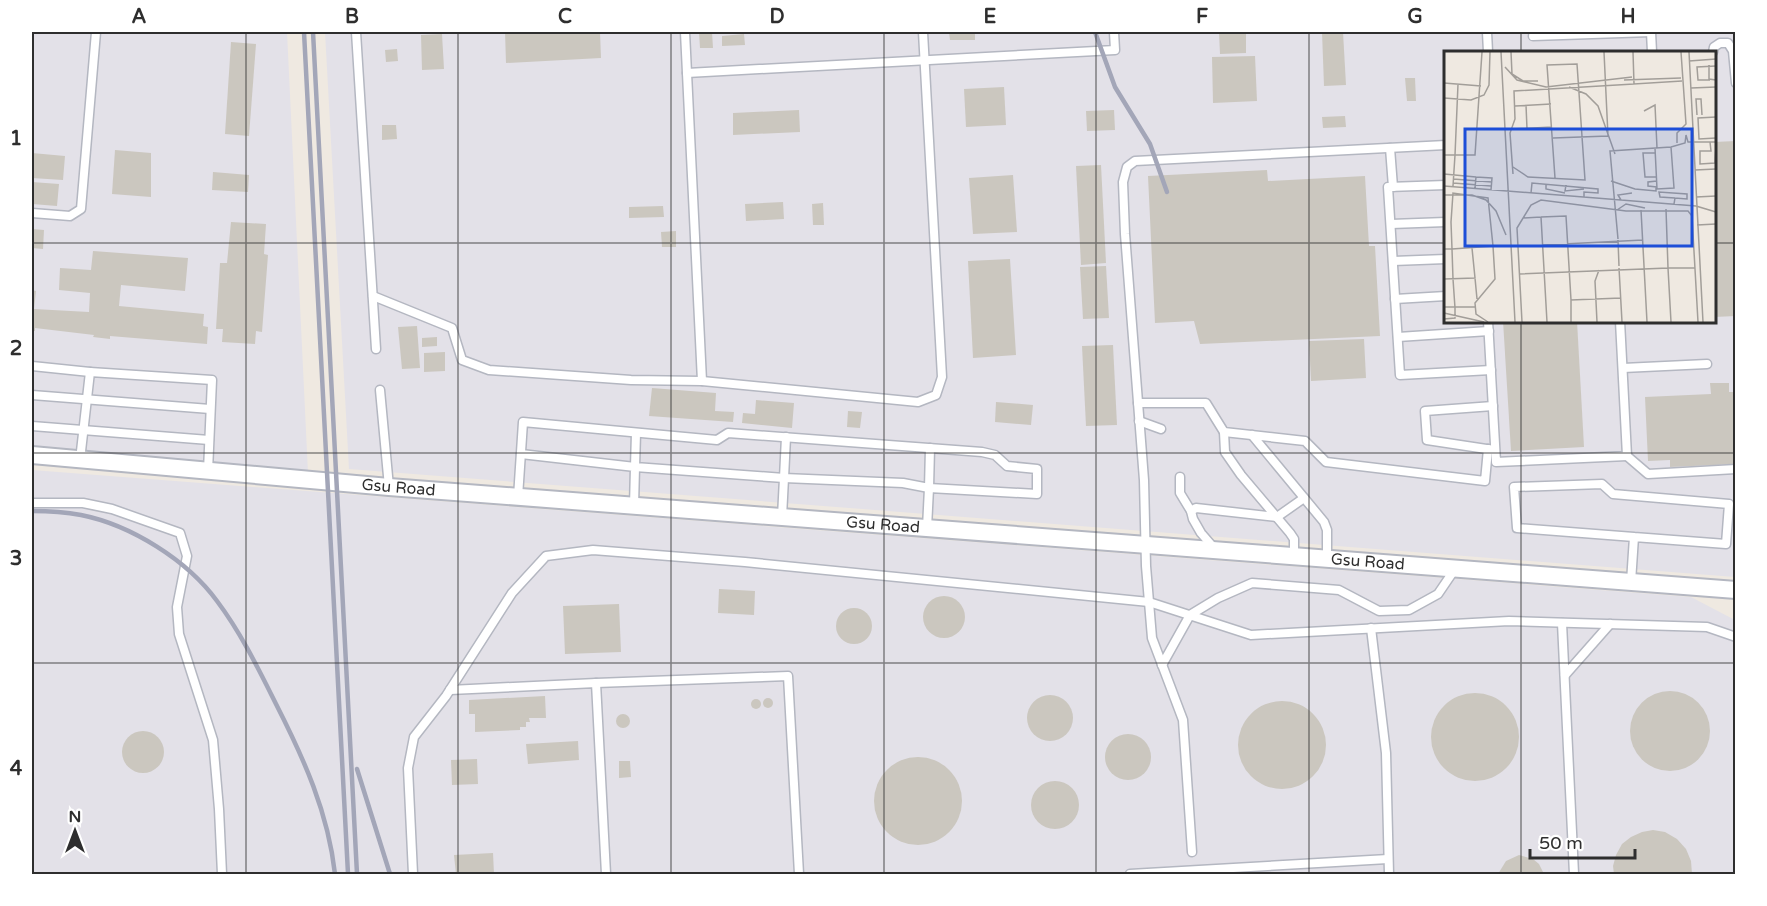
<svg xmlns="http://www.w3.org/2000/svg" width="1767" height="906" viewBox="0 0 1767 906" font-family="'Varela Round',sans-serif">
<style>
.industrial{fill:#e3e1e8;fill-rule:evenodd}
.building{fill:#cbc7bf}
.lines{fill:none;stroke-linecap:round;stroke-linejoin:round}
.service-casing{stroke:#b4b7c1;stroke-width:11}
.minor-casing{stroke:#b4b7c1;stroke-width:20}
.service{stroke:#fff;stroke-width:8}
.minor{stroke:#fff;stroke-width:16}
.rail{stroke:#a3a6b8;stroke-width:4.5}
.grid{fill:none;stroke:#2e2e2e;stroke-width:1.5;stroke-opacity:0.55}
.labels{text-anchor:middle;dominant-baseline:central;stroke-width:6;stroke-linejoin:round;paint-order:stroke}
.street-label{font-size:16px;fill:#2e2e2e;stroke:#fff}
.inset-road{fill:none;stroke:#a29e99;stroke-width:1.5}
.view{fill:#1d4ed8;fill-opacity:0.15;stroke:#1d4ed8;stroke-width:3}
.inset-edge{fill:none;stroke:#2e2e2e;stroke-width:3}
.neatline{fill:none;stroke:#2e2e2e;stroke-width:2}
.grid-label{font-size:20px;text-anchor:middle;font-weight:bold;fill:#2e2e2e}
</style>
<rect width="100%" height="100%" fill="#efe9e1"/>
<!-- industrial -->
<g class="industrial">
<polygon points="32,32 287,32 308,473 32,451"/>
<path d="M 325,32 L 1735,32 L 1735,577 L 349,469 ZM 1446,52 L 1714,52 L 1714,321 L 1446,321 Z"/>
<polygon points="32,470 1691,597 1735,620 1735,874 32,874"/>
</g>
<!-- building -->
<g class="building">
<polygon points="505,32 600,32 601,58 506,63"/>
<polygon points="699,32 712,32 713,48 700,48"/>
<polygon points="949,32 975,32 975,40 950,40"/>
<polygon points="1219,32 1246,32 1246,53 1220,54"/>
<polygon points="1322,32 1343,32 1346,85 1324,86"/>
<polygon points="442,34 444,69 422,70 421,35"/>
<polygon points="744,34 745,45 722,46 722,36"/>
<polygon points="231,42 256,44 249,136 225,134"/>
<polygon points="397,49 398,61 386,62 385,50"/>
<polygon points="1255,56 1257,101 1213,103 1212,57"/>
<polygon points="1405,78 1415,78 1416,101 1407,101"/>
<polygon points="1004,87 1006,125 966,127 964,89"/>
<polygon points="799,110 800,132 733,135 733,113"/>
<polygon points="1114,110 1115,130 1087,131 1086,111"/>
<polygon points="1345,116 1346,127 1323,128 1322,117"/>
<polygon points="382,125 396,125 397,139 382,140"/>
<polygon points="1736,141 1736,316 1714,317 1714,142"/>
<polygon points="115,150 151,153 151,197 112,194"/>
<polygon points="32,153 65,156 63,180 32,178"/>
<polygon points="1101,165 1106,263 1081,265 1076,166"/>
<polygon points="1267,170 1268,181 1365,176 1369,246 1375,246 1380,336 1200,344 1194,321 1155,323 1148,176"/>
<polygon points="213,172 249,175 248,192 212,190"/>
<polygon points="1013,175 1017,232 973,234 969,178"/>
<polygon points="32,182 59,184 57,206 32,204"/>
<polygon points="783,202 784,219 746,221 745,204"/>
<polygon points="823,203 824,225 813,225 812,204"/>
<polygon points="663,206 664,217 629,218 629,207"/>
<polygon points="231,222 266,224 264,254 268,255 262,332 256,331 255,344 222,342 223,329 216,329 220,263 227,263"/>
<polygon points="32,229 44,230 43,249 32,248"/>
<polygon points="676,231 676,247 662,247 661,232"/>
<polygon points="93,251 188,258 185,291 121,285 119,306 204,314 203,326 208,327 207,344 110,336 110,339 93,337 94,335 35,328 35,331 32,331 32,290 36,291 34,309 89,312 90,293 59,290 60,268 91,270"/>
<polygon points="1010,259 1016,355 973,358 968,261"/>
<polygon points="1106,266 1109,318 1083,319 1080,267"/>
<polygon points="1503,321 1577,321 1584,447 1511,451"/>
<polygon points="417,326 420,368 402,369 398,327"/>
<polygon points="437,337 437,346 422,347 422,338"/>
<polygon points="1364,339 1366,378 1311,381 1309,341"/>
<polygon points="1113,345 1117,425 1086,426 1082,346"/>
<polygon points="445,352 445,371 424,372 424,353"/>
<polygon points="1710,383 1729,383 1729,392 1736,392 1736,464 1670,467 1670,460 1648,461 1645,397 1711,394"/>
<polygon points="652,388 716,393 715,411 734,412 733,422 649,416"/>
<polygon points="756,400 794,403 792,428 742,423 743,413 755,414"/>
<polygon points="996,402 1033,405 1031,425 995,422"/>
<polygon points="848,411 862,412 860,428 847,427"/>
<polygon points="719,589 755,591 754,615 718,613"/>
<circle cx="944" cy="617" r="21"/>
<polygon points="619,604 621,652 565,654 563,606"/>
<circle cx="854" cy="626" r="18"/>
<circle cx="1670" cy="731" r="40"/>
<circle cx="1475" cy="737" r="44"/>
<circle cx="1050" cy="718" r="23"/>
<polygon points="545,696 546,718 529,718 530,722 526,722 526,727 520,727 520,730 475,732 475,714 469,714 469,700"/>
<circle cx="768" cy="703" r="5"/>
<circle cx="756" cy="704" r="5"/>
<circle cx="1282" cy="745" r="44"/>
<circle cx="623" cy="721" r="7"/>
<circle cx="143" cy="752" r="21"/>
<circle cx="1128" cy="757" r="23"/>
<polygon points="578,741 579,760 528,764 526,744"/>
<circle cx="918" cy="801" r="44"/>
<polygon points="477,759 478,784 452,785 451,760"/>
<polygon points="619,761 630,761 631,777 619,778"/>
<circle cx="1055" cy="805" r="24"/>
<polygon points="1653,830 1665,832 1677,839 1686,849 1691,861 1692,874 1614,874 1613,866 1616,855 1622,844 1631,837 1642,832"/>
<polygon points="493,853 494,874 456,874 454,855"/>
<polygon points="1519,855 1533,859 1539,864 1544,874 1498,874 1506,861"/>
</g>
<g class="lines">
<!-- service casing -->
<g class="service-casing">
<g id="service">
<polyline points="356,32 376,349"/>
<polyline points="685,32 702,381"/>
<polyline points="1487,32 1488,52"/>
<polyline points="1651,32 1652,52"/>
<polyline points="1533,36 1651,32"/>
<polyline points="1713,52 1714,47 1720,43 1728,43 1733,51 1736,83"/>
<polyline points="687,73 1115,50 1114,32"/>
<polyline points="1390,148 1393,187"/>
<polyline points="1446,185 1388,187 1400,375 1491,370"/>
<polyline points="32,213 70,216 81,209 96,32"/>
<polyline points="1391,224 1446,222"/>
<polyline points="1393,261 1446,259"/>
<polyline points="373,296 452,328 462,360 489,370 631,380 702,381 918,402 936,395 942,377 923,32"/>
<polyline points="1395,299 1446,296"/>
<polyline points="1488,321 1496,462 1627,456 1620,321"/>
<polyline points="1398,337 1489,331"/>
<polyline points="32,366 90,372"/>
<polyline points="1623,368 1707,364"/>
<polyline points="380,390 389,487"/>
<polyline points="32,395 210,409"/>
<polyline points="1138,403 1206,403 1224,432 1305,441 1326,462 1485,481 1488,449"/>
<polyline points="1493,406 1425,411 1427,440 1493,450"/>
<polyline points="1139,421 1161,429"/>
<polyline points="32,426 209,440"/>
<polyline points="1224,432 1225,452 1241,475 1290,533 1294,539 1294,557"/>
<polyline points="636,433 635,467 784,478 782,517"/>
<polyline points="1252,435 1324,522 1327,530 1327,559"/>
<polyline points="786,437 784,478 903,483 929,488 930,448"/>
<polyline points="521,454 635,467 634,506"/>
<polyline points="1627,456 1648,474 1736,469"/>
<polyline points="80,460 90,372 212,380 208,471"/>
<polyline points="1180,477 1180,493 1191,511"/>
<polyline points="518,497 523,422 717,440 728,433 982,452 995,455 1007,466 1037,469 1037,494 929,488 927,528"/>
<polyline points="32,503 83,503 112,509 180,533 187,556 177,607 179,634 213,740 219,809 222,874"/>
<polyline points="1214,548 1201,533 1193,519 1191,511 1196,508 1277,517 1304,498"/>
<polyline points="1631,582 1634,537 1726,544 1729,504 1613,494 1602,484 1514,487 1517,528 1634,537"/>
<polyline points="1562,623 1574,874"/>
<polyline points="1371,628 1386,753 1389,874"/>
<polyline points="1162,665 1190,615 1218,598 1252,583 1339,590 1379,611 1409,610 1438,594 1455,569"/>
<polyline points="1565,675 1610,624"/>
<polyline points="596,683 788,676 799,874"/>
<polyline points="450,690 596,683 606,874"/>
<polyline points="1192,852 1183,720 1152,638 1146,566 1144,480 1125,234 1123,182 1127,167 1135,161 1446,145"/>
<polyline points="413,874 408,768 414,737 446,696 512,593 546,556 593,550 745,562 1149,602 1251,635 1509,621 1707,627 1736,637"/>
<polyline points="1130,874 1388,859"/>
</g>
</g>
<!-- minor casing -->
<g class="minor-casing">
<g id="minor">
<path id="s1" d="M 32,455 L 389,487 L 1736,590"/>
</g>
</g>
<!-- service -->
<use href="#service" class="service"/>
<!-- minor -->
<use href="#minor" class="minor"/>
<!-- rail -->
<g class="rail">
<polyline points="304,32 348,874"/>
<polyline points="313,32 357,874"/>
<polyline points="1095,32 1115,87 1150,144 1167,192"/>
<path d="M 32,511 C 48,511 65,512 81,515 C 131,525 187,560 217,601 C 241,633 258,668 276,704 C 304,759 328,812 335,874"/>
<polyline points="357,769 390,874"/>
</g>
</g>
<!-- grid -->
<path class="grid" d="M 246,32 L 246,874M 458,32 L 458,874M 671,32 L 671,874M 884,32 L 884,874M 1096,32 L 1096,874M 1309,32 L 1309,874M 1521,32 L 1521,52M 32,243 L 1446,243M 1714,243 L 1736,243M 1521,321 L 1521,874M 32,453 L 1736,453M 32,663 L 1736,663"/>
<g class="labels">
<!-- street labels -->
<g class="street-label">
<text stroke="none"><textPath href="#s1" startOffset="368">Gsu Road</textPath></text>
<text stroke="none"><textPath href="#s1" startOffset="854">Gsu Road</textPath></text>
<text stroke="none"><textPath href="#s1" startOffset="1340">Gsu Road</textPath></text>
</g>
</g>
<!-- overview -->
<g transform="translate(1444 51)">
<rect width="272" height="272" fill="#efe9e1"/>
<path class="inset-road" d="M 57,1 L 71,271M 67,1 L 68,23 L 79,30 L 94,30M 189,1 L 190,33 L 238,30M 245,1 L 259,271M 245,10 L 272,8M 265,14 L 265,28 L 272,29M 61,16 L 73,29 L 102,36 L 188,26M 180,29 L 237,27M 266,29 L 254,29 L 253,16 L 272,15M 0,32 L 37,35M 125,36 L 142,43 L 154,55 L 171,103M 247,37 L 272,36M 0,47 L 27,49 L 40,44 L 45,34 L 46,1M 82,54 L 83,78M 71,55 L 107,53M 200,60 L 211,54 L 213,97M 253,64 L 252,48 L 257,48 L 258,64M 272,66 L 254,67 L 255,88 L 272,87M 68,78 L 108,76M 109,87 L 164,85 L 160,1M 250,91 L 272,91M 266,91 L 267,100 L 256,100 L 256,113 L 271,112 L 272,95M 233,92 L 233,82 L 242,73 L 237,1M 211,97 L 213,138 L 230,137 L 227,96M 211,102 L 199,102 L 201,126 L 212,126M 0,104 L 11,104 L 14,33M 69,116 L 84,126 L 141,129 L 133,13 L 103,14 L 111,127M 251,119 L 272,118M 0,123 L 32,126M 69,123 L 66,82 L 71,68 L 70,40 L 190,33M 9,128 L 48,131M 167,130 L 191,138 L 212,140 L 212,136M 213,130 L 204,131 L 204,135 L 213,136M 9,132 L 47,135M 102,134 L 102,138 L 121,142M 122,134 L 121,140 L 140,138M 0,135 L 252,155M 9,135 L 11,104 L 31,104 L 38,1M 31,137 L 32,126 L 48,127 L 47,139M 87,142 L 88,132 L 154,138 L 154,142 L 140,141 L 140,146M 0,144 L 28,144 L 42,149 L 52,160 L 62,184M 252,146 L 272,145M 177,149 L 174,144 L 188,142M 230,153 L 231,147 L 243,148 L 243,143 L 215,141 L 216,146 L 231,147M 252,155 L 272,161M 173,159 L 182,153 L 201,157M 197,159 L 203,271M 97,166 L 122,165 L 127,249 L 177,247M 79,167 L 97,166 L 103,271M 253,174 L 272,173M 174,188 L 166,100 L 227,96 L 241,92 L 242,84 L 244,91 L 250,91M 174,189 L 175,215M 99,194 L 199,189M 0,198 L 8,198 L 49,195 L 44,147 L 9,142 L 7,171 L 8,198 L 9,228 L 11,257 L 11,267 L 0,268M 175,217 L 178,271M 75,223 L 224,217 L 222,158M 31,227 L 33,248M 0,228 L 31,227 L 28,197M 127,249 L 127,271M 0,256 L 31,256M 0,262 L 40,271M 44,271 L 32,263 L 31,252 L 51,228 L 49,195M 78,271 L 73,177 L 87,154 L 97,149 L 182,160 L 244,160 L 248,165 L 254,271M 153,271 L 151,230 L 155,219M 227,271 L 224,217 L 251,217"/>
<path class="view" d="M 21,78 L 248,78 L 248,195 L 21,195 Z"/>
<rect width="272" height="272" class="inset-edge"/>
</g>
<!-- border -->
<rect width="1767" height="906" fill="none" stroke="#ffffff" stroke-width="66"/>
<!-- north arrow -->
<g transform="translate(75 831)" stroke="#ffffff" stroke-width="4.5" paint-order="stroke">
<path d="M0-4.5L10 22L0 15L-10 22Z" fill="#2e2e2e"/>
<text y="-9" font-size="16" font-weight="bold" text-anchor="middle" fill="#2e2e2e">N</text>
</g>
<!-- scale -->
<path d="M1530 849v9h105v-9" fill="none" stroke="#2e2e2e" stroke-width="3"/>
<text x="1539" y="849" font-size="18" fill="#2e2e2e" stroke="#ffffff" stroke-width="4.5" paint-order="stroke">50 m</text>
<rect x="33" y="33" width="1701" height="840" class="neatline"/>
<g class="grid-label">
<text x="139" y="23">A</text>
<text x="352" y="23">B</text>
<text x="565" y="23">C</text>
<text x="777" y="23">D</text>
<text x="990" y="23">E</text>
<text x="1202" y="23">F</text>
<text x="1415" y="23">G</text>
<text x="1628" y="23">H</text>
<text x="16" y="145">1</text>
<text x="16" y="355">2</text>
<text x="16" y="565">3</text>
<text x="16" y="775">4</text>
</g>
</svg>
